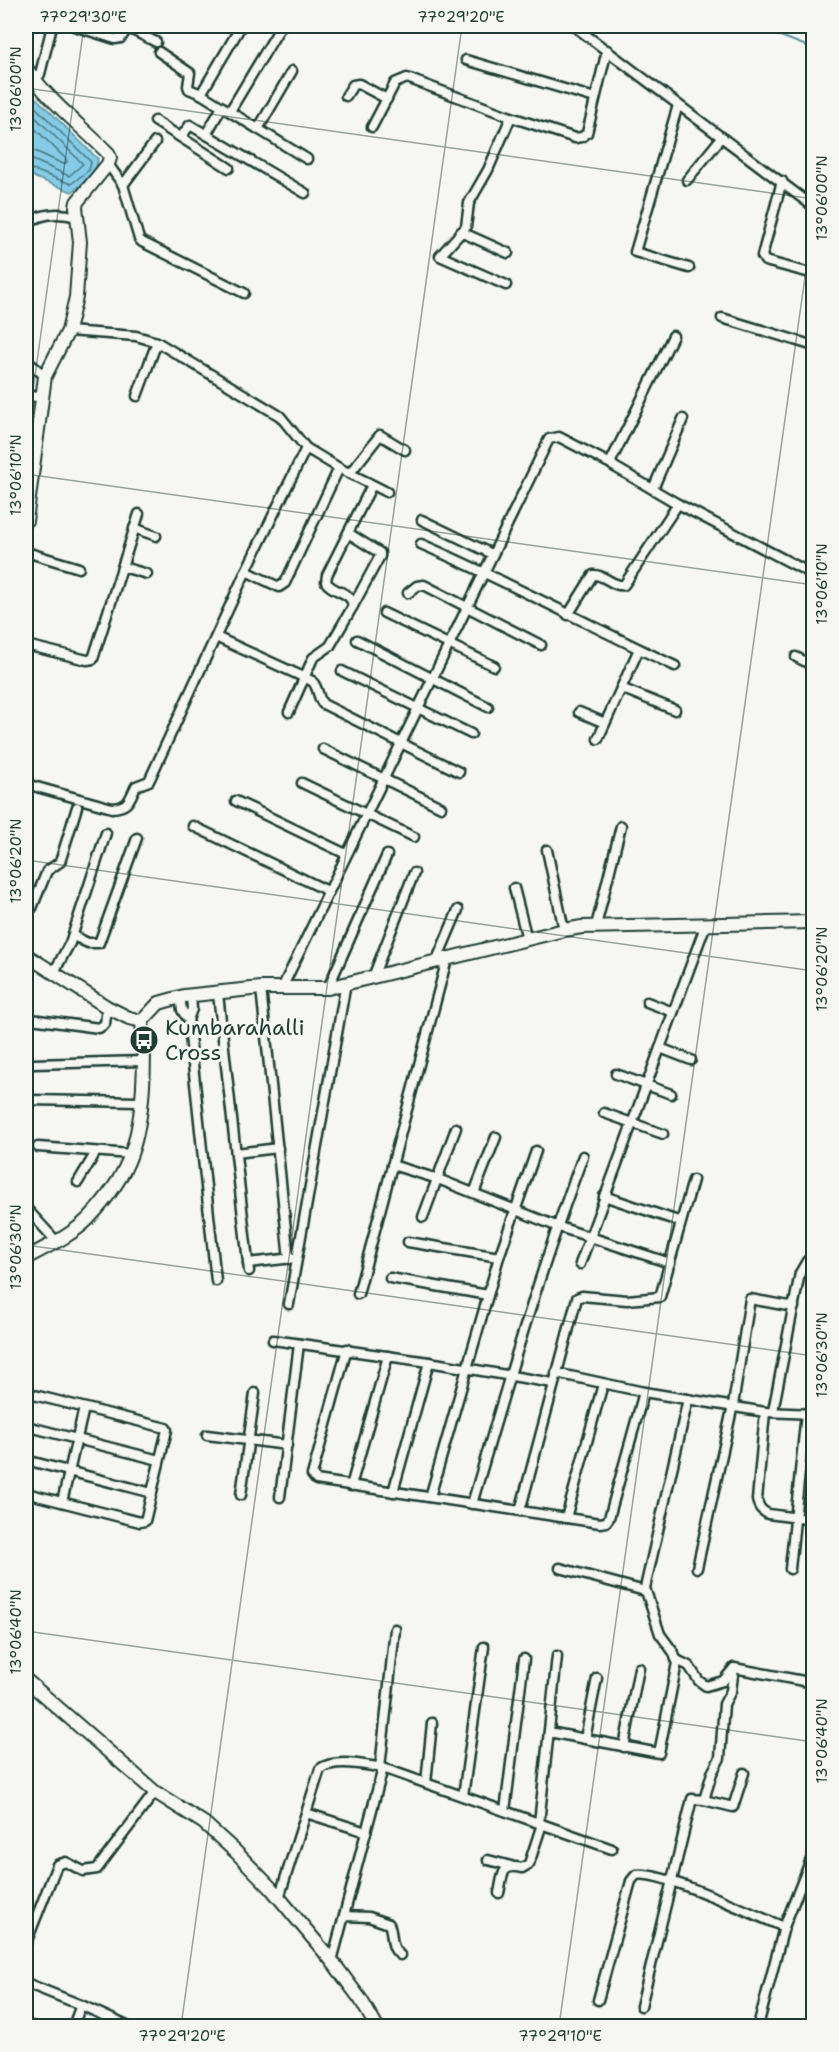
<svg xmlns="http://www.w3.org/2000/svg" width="839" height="2052" viewBox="0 0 839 2052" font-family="'Shantell Sans',sans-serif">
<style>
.water{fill:#85cbe7;stroke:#5c929f;stroke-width:1.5}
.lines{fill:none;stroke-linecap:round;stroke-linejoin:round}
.shore{stroke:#48767c;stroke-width:1.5}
.stream{stroke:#5c929f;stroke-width:2}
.street-casing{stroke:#1f3d34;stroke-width:13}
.secondary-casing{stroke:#1f3d34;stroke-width:16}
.street{stroke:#f6f6f2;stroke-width:8}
.secondary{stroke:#f6f6f2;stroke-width:12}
.ticks{fill:none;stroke:#1f3d34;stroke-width:1.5;stroke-opacity:0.45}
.labels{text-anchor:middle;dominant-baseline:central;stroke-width:6;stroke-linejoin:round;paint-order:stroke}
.poi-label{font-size:22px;fill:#1f3d34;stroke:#f6f6f2;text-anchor:start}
.neatline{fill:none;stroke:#1f3d34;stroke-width:2}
.ticks-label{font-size:15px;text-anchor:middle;fill:#1f3d34}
</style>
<rect width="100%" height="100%" fill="#f6f6f2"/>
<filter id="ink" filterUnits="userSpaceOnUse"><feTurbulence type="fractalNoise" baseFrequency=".0167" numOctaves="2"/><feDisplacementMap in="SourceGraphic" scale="12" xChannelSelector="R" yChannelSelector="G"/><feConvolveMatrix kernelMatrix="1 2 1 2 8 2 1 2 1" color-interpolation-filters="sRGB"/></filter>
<g filter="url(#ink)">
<!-- water -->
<polygon class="water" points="26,88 98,159 95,173 72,192 36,178 26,171"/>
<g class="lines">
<!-- shore -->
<g class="shore">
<polyline points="26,98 91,162 89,170 71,184 26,167"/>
<polyline points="26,108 83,164 69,176 33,160 26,159"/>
<polyline points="26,120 66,159 67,162 63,164 35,151 26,150"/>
</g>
<!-- stream -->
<polyline class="stream" points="766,26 765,30 814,49"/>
<!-- street casing -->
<g class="street-casing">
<g id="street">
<polyline points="74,26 115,39 121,38 129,26"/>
<polyline points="241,26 201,94 307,159"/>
<polyline points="574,26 814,207"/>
<polyline points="128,28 156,42"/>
<polyline points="159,52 190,73 188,86 189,89 201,94"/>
<polyline points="466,60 595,98"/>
<polyline points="33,79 38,77 40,74 52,26"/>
<polyline points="346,96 353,85 359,84 387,99"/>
<polyline points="678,105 635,252 689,268"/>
<polyline points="230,111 281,26"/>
<polyline points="155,121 229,168"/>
<polyline points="372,127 395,83 407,78 511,117"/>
<polyline points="258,129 292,71"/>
<polyline points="207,133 222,107"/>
<polyline points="181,137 190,125 305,193"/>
<polyline points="108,164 123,185 139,239 142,242 244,293"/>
<polyline points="687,180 722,137"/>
<polyline points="782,181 762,256 765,261 814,274"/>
<polyline points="123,185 155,142"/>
<path d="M 26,224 C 41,213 59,212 77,217"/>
<polyline points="461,232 508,253"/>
<polyline points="506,285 440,256 466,227 469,203 488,170 511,117 575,138 582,137 587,133 607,50"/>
<polyline points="26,314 26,319"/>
<polyline points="722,318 814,346"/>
<polyline points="68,331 136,336 157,342 280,416 306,448 339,468 387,492"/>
<polyline points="673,336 611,461 613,466 678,504 814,575"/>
<polyline points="26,360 45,376"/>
<polyline points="26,395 42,398"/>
<polyline points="137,396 157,342"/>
<polyline points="26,429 38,431"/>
<polyline points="350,473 380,435 405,450"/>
<polyline points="653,489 683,419"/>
<polyline points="422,520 492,554"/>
<polyline points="134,528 156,536"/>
<polyline points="348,533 380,553 380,556 353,606"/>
<path d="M 421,544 C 507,581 590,626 675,666"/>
<polyline points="26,552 79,568"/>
<polyline points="123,567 147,574"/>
<polyline points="246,571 279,587 285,583 339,468"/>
<polyline points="408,593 417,586 424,585 541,645"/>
<polyline points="384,613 494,666"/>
<path d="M 568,615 L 593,575 C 605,574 612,587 624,585 L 678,504"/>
<path d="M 216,637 L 312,681 C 319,688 317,697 323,704 L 459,772"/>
<polyline points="357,640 488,707"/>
<polyline points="26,645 87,660 93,659 139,514"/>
<polyline points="796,657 814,666"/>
<polyline points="342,671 471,734"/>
<polyline points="621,688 675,710"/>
<path d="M 289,712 L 313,658 L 330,646 L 353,606 C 352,591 333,593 326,582 L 327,575 L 372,485"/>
<polyline points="579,712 605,723"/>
<polyline points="598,739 639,649"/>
<polyline points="323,749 441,807"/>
<polyline points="302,783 414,837"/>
<path d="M 26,784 L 112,808 C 129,807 129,800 136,786 L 149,781 L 246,571 L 306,448"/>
<polyline points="236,801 346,854"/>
<polyline points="193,826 328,891"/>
<polyline points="547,850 564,930"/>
<polyline points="514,888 527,939"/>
<polyline points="26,910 32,908 47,871 60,862 77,807"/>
<polyline points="596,926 621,826"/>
<polyline points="73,936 88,943 99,943 137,838"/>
<polyline points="436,962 458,910"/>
<polyline points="54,972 70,943 106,833"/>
<polyline points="373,977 414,873"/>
<polyline points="261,988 289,1259"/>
<polyline points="282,988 549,439 559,437 611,464"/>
<polyline points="328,988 387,855"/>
<polyline points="218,994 249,1271"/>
<polyline points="180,997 182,1010 186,1017 189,1017 192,1009 191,996"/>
<polyline points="647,1002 673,1012"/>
<polyline points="188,1017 216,1281"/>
<polyline points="31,1019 99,1028 105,1024 107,1007"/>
<polyline points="660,1048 691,1060"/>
<polyline points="33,1064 143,1061"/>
<polyline points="616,1074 671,1094"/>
<polyline points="30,1100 140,1102"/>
<polyline points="604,1113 663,1134"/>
<polyline points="38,1147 131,1154"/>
<polyline points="236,1153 278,1148"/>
<polyline points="392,1165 438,1179 556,1226 670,1263"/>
<polyline points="78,1182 96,1152"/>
<polyline points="474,1193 496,1137"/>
<polyline points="604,1196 681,1222"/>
<polyline points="26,1208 56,1241"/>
<polyline points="423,1217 456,1128"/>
<polyline points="408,1242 499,1257"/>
<polyline points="248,1263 293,1258"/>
<polyline points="580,1264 706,924"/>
<polyline points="390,1278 488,1295"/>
<polyline points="358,1294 447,959"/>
<polyline points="289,1304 346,983"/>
<polyline points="273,1340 429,1362 553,1383"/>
<polyline points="347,1349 312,1475 316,1480 600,1523 606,1522 609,1518 644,1392"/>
<polyline points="556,1373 644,1392 765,1412 814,1414"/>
<polyline points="26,1393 166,1428 167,1430 145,1521 140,1522 26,1493"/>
<polyline points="773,1411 800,1273 807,1261 814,1262"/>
<path d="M 765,1412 L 757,1500 C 759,1508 761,1510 768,1514 L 814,1520"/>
<polyline points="26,1426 159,1460"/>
<polyline points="207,1435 287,1445"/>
<polyline points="26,1460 152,1493"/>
<polyline points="351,1486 388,1356"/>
<polyline points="393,1492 429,1362"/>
<polyline points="241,1495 255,1393"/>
<polyline points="280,1497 299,1344"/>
<polyline points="430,1497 499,1257 536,1151"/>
<polyline points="62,1502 84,1408"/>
<path d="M 472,1504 C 506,1387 540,1270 583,1156"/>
<polyline points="520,1511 577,1298 582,1296 627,1300 660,1297 693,1180"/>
<polyline points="566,1518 603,1384"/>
<polyline points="560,1568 645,1591"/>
<polyline points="697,1568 733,1405 750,1299 794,1307"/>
<polyline points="790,1569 806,1413"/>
<polyline points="677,1660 689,1666 699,1681 706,1686 723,1681 734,1668 814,1683"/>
<polyline points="549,1732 659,1753 677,1663 674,1653 660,1634 645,1588 688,1399"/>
<polyline points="585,1739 597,1678"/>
<polyline points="624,1747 639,1668"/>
<polyline points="380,1768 395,1629"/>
<polyline points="426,1783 432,1723"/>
<polyline points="463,1796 484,1647"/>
<polyline points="704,1800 712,1773 720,1758 724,1704 731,1691 734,1668"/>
<polyline points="505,1811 524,1659"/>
<polyline points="306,1813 366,1832"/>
<polyline points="539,1823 557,1656"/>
<polyline points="488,1860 511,1866"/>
<path d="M 499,1893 C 503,1876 500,1863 522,1868 L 529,1864 L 542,1824"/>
<path d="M 279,1898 L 320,1769 C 334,1758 367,1765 383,1768 L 612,1849"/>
<path d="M 344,1916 L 369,1917 L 389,1924 C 394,1936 389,1946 400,1955"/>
<polyline points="26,1943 57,1865 66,1862 83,1871 97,1869 155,1792"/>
<polyline points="332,1961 383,1768"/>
<polyline points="26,1983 81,2005 127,2026"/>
<path d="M 598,2000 L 631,1881 L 636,1875 C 661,1870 756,1916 784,1927"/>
<polyline points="641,2006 692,1799 704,1800 733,1807 744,1773"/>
<polyline points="73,2026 81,2005"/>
<polyline points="758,2026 784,1927 814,1852"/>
</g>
</g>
<!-- secondary casing -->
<g class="secondary-casing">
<g id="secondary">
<path d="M 26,68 C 48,100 80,125 108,153 L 110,158 L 108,164 L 77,202 L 76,207 L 80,242 L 76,297 L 68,331 L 45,376 L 26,521"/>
<polyline points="26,955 107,1007 129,1018 142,1021"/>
<path d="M 26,1258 C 46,1247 71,1236 88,1219 C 105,1201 123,1177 131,1154 C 144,1118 146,1058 142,1021 L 159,1003 L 184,996 L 261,988 L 328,988 L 564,930 L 582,927 L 814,922"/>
<polyline points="26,1680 155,1792 204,1823 236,1852 271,1888 332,1961 361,2000 376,2026"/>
</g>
</g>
<!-- street -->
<use href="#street" class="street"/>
<!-- secondary -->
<use href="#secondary" class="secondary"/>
</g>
</g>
<!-- ticks -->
<path class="ticks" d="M 26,88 L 814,199M 26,440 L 84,26M 26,474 L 814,585M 26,860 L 814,971M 26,1245 L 814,1356M 26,1631 L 814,1742M 26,2017 L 94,2026M 181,2026 L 462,26M 559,2026 L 814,213"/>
<!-- icons -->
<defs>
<g id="bus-disc" transform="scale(1.5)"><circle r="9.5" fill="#1f3d34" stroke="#f6f6f2"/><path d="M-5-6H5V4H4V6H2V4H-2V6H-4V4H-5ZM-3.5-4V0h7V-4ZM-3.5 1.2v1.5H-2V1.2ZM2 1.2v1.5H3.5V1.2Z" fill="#fff"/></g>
</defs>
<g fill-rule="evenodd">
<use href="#bus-disc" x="144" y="1040"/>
</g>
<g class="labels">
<!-- poi labels -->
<g class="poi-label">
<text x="165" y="1027">Kumbarahalli<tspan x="165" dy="25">Cross</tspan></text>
</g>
</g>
<!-- margin -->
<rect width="839" height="2052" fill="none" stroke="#f6f6f2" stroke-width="66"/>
<rect x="33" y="33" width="773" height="1986" class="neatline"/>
<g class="ticks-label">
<text x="83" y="22">77°29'30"E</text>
<text x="461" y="22">77°29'20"E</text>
<text transform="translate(16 89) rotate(-90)" y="5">13°06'00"N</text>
<text transform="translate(822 198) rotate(-90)" y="5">13°06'00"N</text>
<text transform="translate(16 475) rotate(-90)" y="5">13°06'10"N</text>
<text transform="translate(822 584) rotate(-90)" y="5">13°06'10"N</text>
<text transform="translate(16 861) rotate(-90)" y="5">13°06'20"N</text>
<text transform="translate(822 969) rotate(-90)" y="5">13°06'20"N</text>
<text transform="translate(16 1247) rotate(-90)" y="5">13°06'30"N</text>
<text transform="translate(822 1355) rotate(-90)" y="5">13°06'30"N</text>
<text transform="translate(16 1632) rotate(-90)" y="5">13°06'40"N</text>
<text transform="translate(822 1741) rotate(-90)" y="5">13°06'40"N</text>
<text x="182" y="2041">77°29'20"E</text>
<text x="560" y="2041">77°29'10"E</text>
</g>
</svg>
